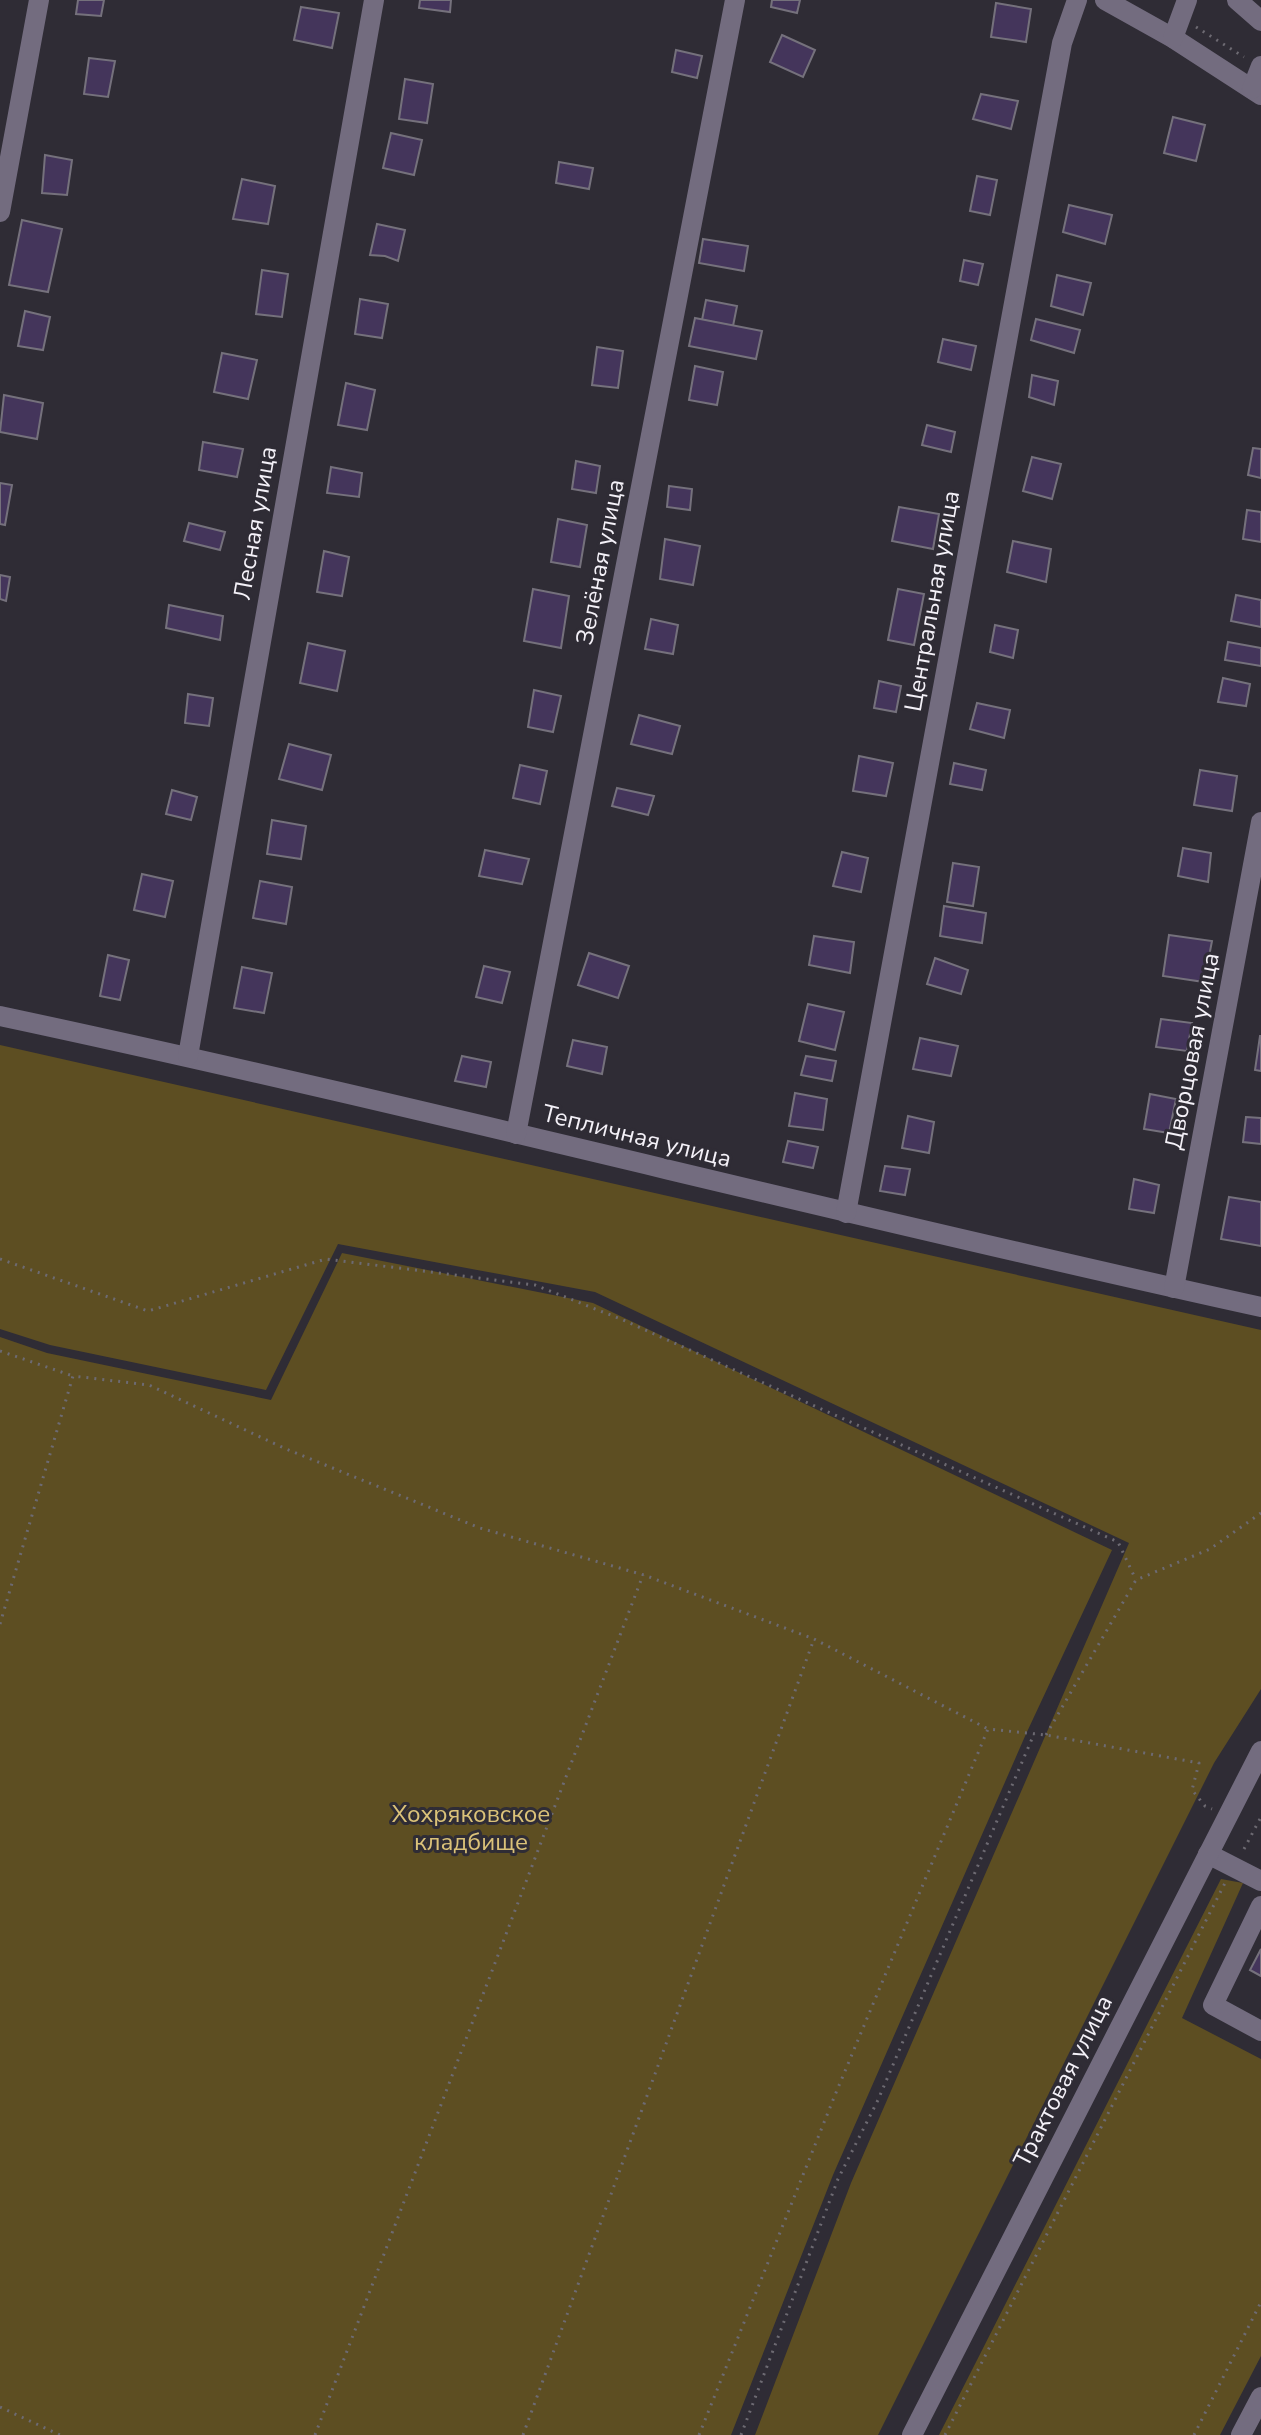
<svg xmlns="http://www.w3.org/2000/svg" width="1261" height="2435" viewBox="0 0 1261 2435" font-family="'Nunito Sans',sans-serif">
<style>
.green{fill:#5d4e22}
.building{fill:#44355b;stroke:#75717c;stroke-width:2}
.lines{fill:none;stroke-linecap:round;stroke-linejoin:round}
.path{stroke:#6d6a72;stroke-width:3;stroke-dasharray:2 6;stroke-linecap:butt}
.minor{stroke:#736c7f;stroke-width:20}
.labels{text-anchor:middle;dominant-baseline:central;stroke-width:6;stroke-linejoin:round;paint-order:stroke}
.street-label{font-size:24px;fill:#f4f1f8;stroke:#2f2c35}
.park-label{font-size:24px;fill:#dbc279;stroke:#2f2c35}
</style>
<rect width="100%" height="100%" fill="#2f2c35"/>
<!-- green -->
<g class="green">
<polygon points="0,1045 1261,1330 1261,1689 1214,1763 878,2435 755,2435 851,2183 1129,1543 595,1292 338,1244 266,1390 50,1345 0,1329"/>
<polygon points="342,1253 593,1303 1112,1550 1026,1734 833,2175 731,2435 0,2435 0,1337 47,1353 271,1400"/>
<polygon points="1221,1879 1243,1883 1182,2018 1261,2059 1261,2356 1220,2435 939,2435"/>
</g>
<!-- building -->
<g class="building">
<polygon points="78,0 104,0 101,16 76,14"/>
<polygon points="420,0 451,0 450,12 419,8"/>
<polygon points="772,0 800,0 797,13 771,7"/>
<polygon points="996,3 1031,9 1026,42 991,37"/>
<polygon points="301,7 339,13 332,48 294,40"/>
<polygon points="782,35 815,50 803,77 770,62"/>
<polygon points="676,50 702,56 697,78 672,72"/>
<polygon points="89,58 115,61 108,97 84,94"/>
<polygon points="405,79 433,84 427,123 399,119"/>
<polygon points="981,94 1018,101 1011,129 973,119"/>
<polygon points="1173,117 1205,125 1196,161 1164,153"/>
<polygon points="391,133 422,140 414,175 383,168"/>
<polygon points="45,155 72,160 67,195 42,193"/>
<polygon points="559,162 593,168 589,189 556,183"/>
<polygon points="977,176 997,180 990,215 970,211"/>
<polygon points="242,179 275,186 268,224 233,219"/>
<polygon points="1069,205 1112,215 1105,244 1063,232"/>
<polygon points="22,220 62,229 48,292 9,285"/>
<polygon points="377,224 405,230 398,261 385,256 370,255"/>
<polygon points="703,239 748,246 744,271 699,263"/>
<polygon points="964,260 983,264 978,285 960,281"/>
<polygon points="262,270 288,274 282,317 256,314"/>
<polygon points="1057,275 1091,283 1083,315 1051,306"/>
<polygon points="360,299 388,304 382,338 355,334"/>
<polygon points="706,300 737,306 733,326 702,320"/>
<polygon points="25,311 50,317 43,350 18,346"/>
<polygon points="695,318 762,331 756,359 689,346"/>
<polygon points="1036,319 1080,330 1074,353 1031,340"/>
<polygon points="943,339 976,346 971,370 938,362"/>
<polygon points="597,347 623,351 618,388 592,385"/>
<polygon points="222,353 257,360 248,399 214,392"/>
<polygon points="695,366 723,372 717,405 689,400"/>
<polygon points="1032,375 1058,381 1054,405 1029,397"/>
<polygon points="346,383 375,390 367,430 338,425"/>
<polygon points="4,395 43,403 37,439 0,432"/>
<polygon points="927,425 955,432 951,452 922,445"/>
<polygon points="203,442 243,449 237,477 199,470"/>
<polygon points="1253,448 1261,449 1261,478 1248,475"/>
<polygon points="1032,457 1061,464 1052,499 1023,491"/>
<polygon points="576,461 600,466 596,493 572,489"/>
<polygon points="331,467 362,473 359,497 327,493"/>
<polygon points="0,483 12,485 5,525 0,524"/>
<polygon points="669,486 692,489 690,510 667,507"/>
<polygon points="899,507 939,514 933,549 892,541"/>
<polygon points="1247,510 1261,512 1261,542 1243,539"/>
<polygon points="558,519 587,525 580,567 551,562"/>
<polygon points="189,523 225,532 220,550 184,541"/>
<polygon points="665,539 700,546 693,585 660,579"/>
<polygon points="1013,541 1051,549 1046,582 1007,572"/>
<polygon points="324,551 349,557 342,596 317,592"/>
<polygon points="0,575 10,577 6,601 0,599"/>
<polygon points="533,589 569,596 561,648 524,641"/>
<polygon points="898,589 924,594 914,645 888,640"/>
<polygon points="1236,595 1261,600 1261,627 1231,621"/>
<polygon points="169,605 223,616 220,640 166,628"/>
<polygon points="651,619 678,625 673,654 645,649"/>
<polygon points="995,625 1018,630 1013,658 990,652"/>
<polygon points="1228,642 1261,648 1261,666 1225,660"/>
<polygon points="308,643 345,651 337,691 300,683"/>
<polygon points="1223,678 1250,684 1246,706 1218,702"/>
<polygon points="879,681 901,686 896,712 874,708"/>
<polygon points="534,690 561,696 553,732 528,727"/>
<polygon points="188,694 213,698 209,726 185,723"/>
<polygon points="977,703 1010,710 1004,738 970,729"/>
<polygon points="639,715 680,726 672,754 631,744"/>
<polygon points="289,744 331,755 322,790 279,779"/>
<polygon points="859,756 893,763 886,796 853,791"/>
<polygon points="954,763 986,770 982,790 950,784"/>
<polygon points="520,765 547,771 540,804 513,798"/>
<polygon points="1200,770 1237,776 1232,811 1194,805"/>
<polygon points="617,788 654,796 648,815 612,806"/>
<polygon points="172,790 197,797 191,820 166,814"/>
<polygon points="272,820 306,826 301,859 267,854"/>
<polygon points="1183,848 1211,853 1208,882 1178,876"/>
<polygon points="485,850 529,859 522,884 479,876"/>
<polygon points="842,852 868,858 861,892 833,886"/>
<polygon points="953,863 979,867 973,906 947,902"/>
<polygon points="142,874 173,881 165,917 134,910"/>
<polygon points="260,881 292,887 286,924 253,918"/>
<polygon points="944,906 986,913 982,943 940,936"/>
<polygon points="1169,935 1212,941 1204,982 1163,976"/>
<polygon points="814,936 854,942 850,973 809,965"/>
<polygon points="589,953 629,966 618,998 578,985"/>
<polygon points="108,955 129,960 120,1000 100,996"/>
<polygon points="935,958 968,970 961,994 927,984"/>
<polygon points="484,966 510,972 502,1003 476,997"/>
<polygon points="242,967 272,973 264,1013 234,1008"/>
<polygon points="808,1004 844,1012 835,1050 799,1041"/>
<polygon points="1161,1019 1192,1023 1187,1051 1156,1047"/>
<polygon points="1260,1036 1261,1036 1261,1071 1255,1070"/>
<polygon points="920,1038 958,1046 951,1076 913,1069"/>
<polygon points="573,1040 607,1047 602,1074 567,1066"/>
<polygon points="462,1056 491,1062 486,1087 455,1081"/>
<polygon points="806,1056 836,1061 832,1081 801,1075"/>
<polygon points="795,1093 827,1099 823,1130 789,1126"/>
<polygon points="1150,1094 1176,1099 1169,1133 1144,1129"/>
<polygon points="908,1116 934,1122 929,1153 902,1148"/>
<polygon points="1246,1117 1261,1118 1261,1144 1243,1142"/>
<polygon points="788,1141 818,1147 813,1168 783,1162"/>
<polygon points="885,1166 910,1169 905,1195 880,1191"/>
<polygon points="1134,1179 1159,1185 1154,1213 1129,1209"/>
<polygon points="1229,1197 1261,1202 1261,1246 1221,1239"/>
<polygon points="1261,1949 1261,1976 1250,1970"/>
</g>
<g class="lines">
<!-- path -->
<g class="path">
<polyline points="1196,27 1244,57"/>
<polyline points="0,1259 148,1311 326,1259 535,1285 623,1320 1118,1542 1136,1580"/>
<polyline points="0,1351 73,1376"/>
<polyline points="0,1624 73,1376 149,1385 286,1449 480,1528 644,1575 814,1639 988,1729"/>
<polyline points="1046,1735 1136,1580 1210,1549 1261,1513"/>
<polyline points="1244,1849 1261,1817"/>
<polyline points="0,2407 60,2435"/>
<polyline points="315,2435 643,1575"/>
<polyline points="523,2435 814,1639"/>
<polyline points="699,2435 835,2095 988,1729 1046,1735 1199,1763 1192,1790 1205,1806 1212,1809"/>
<polyline points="741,2435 838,2179 878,2100 1034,1734"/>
<polyline points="945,2435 1225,1883"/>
<polyline points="1194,2435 1261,2302"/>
</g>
<!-- minor -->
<g class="minor">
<polyline points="1105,0 1173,38 1261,95"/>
<polyline points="1237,0 1261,21"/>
<polyline points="1173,38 1187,0"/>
<polyline points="1252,89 1261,66"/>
<polyline points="0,212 39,0"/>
<path d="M 0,1016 C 422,1106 840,1215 1261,1307"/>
<polyline points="188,1056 374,0"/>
<polyline points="516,1134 735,0"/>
<polyline points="846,1213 1062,43 1077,0"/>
<polyline points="1174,1288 1261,822"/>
<polyline points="1208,1854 1261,1881"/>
<polyline points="1261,1906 1213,2005 1261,2031"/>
<polyline points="912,2435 1261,1751"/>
<polyline points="1241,2435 1261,2397"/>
</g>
</g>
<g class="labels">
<!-- street labels -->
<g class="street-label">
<text transform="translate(255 523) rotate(-80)">Лесная улица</text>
<text transform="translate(600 562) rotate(-79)">Зелёная улица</text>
<text transform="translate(932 601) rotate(-80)">Центральная улица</text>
<text transform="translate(1192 1051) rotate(-79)">Дворцовая улица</text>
<text transform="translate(637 1136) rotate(14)">Тепличная улица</text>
<text transform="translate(1063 2081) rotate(-63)">Трактовая улица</text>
</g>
<!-- park labels -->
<g class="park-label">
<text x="471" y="1814">Хохряковское<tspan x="471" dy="28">кладбище</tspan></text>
</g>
</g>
</svg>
